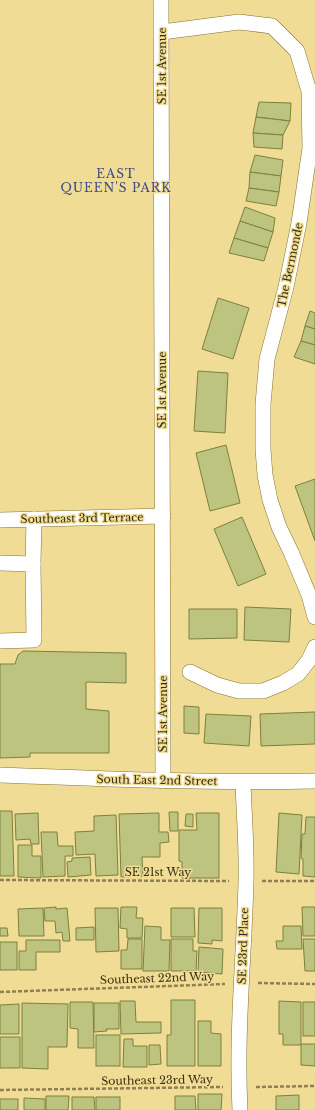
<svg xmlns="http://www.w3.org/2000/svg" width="315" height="1110" viewBox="0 0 315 1110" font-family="'Libre Baskerville',serif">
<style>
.building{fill:#bdc47f;stroke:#7c813e}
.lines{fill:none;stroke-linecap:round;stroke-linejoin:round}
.minor-casing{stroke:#85722d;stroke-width:16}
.path{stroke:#8e8050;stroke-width:2.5;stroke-dasharray:4 2;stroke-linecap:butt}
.minor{stroke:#fff;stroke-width:15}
.labels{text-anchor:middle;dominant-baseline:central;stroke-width:3;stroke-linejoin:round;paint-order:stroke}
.street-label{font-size:11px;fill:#362e11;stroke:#f1dc96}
.neighbourhood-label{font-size:12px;letter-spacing:1px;fill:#3f4b87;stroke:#f1dc96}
</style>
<rect width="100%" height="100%" fill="#f1dc96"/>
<!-- building -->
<g class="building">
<polygon points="259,102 291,103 290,121 256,117"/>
<polygon points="256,117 290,121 283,135 253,133"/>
<polygon points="253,133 283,135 282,149 254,147"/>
<polygon points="255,155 283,160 281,176 250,172"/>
<polygon points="250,172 281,176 279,192 249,188"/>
<polygon points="249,188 279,192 276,206 246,201"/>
<polygon points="245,207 275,218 273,232 240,221"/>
<polygon points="240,221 273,232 268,248 234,238"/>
<polygon points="234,238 268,248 264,261 229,253"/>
<polygon points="218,298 249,308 233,359 202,349"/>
<polygon points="310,311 315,313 315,329 305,326"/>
<polygon points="305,326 315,329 315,345 301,341"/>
<polygon points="301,341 315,345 315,364 294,357"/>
<polygon points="198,371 228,373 225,433 194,431"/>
<polygon points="226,445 240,503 210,511 196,453"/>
<polygon points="315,479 315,541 295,486"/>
<polygon points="242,517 266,574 238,586 214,529"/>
<polygon points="245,607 291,609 289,642 244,640"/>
<polygon points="189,609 237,609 237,638 189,639"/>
<polygon points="23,651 126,653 126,683 86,682 86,709 109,711 109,753 30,753 30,757 0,758 0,664 15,664 18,655"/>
<polygon points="184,706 199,707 199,734 184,733"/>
<polygon points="315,712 315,744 261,746 260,714"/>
<polygon points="206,714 251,716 249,746 204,743"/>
<polygon points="0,811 12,811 14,876 0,876"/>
<polygon points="169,812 178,812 178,831 170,831"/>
<polygon points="38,813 39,844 31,844 30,839 16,840 15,814"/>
<polygon points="159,813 159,832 168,832 169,842 160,843 160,857 142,857 143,876 121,877 119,814"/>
<polygon points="196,813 219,813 219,878 182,878 182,862 179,861 179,830 197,830"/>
<polygon points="279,813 302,815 299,874 276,872"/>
<polygon points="186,814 193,814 193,827 185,826"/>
<polygon points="116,815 118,875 96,876 95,854 76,855 75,832 94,831 94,816"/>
<polygon points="306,817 315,817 315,877 303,876 303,859 301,858 302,834 305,834"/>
<polygon points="41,832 57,832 58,846 73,846 73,856 65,856 65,876 43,877"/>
<polygon points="18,845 32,845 32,856 41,856 41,878 18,877"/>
<polygon points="90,857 91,875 68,877 67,862 72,861 72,858"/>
<polygon points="56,907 56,909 67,908 70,941 63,941 62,932 56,933 55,921 45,921 44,908"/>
<polygon points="121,907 137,907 136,918 143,918 142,938 127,938 127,929 120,928"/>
<polygon points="302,907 315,907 315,936 303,936"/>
<polygon points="43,908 44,936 19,936 18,909"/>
<polygon points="95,908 118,908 119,951 96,952"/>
<polygon points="171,908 194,908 195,937 171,937"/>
<polygon points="199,908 222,908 222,941 212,940 212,944 198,943"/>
<polygon points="145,926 161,927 161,940 170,940 169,971 143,971"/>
<polygon points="283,926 301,926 302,949 277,949 276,941 283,941"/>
<polygon points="94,927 94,940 76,940 76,928"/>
<polygon points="0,928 7,928 8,936 0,936"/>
<polygon points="128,939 142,939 142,969 121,969 121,950 127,950"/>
<polygon points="171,939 193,939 193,951 197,951 196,971 171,971"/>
<polygon points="303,939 315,939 315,971 305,971"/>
<polygon points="26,940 60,940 60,952 36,952 36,970 19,970 19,951 26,951"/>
<rect x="0" y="942" width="17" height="28"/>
<polygon points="199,947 223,949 222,974 198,972"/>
<polygon points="171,1000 195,1000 195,1066 167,1066 167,1035 171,1035"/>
<polygon points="120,1001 135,1001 136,1022 161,1022 161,1033 121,1034"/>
<polygon points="279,1001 301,1002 301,1045 283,1045 283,1034 279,1034"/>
<polygon points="70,1002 93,1002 94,1048 78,1048 78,1029 70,1028"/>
<rect x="303" y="1002" width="12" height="34"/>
<polygon points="22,1003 68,1004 67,1047 48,1047 48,1069 22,1068"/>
<polygon points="94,1003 119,1003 119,1029 106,1029 107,1031 94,1032"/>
<polygon points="19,1004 19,1034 0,1034 0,1005"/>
<polygon points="198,1021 211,1021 211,1033 221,1034 221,1066 198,1066"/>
<rect x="96" y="1035" width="24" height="31"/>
<rect x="0" y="1037" width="20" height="31"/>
<polygon points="124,1039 133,1039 133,1046 147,1046 147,1067 123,1067"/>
<polygon points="301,1044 315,1044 315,1066 301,1065"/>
<polygon points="149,1045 160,1045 161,1064 149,1065"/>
<polygon points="198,1094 222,1094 221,1110 198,1110"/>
<polygon points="299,1095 299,1110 276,1110 276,1096"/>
<polygon points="46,1096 69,1096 68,1110 46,1110"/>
<polygon points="175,1096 195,1096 196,1110 175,1110"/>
<polygon points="72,1097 94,1097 95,1110 72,1110"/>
<rect x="96" y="1097" width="24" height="13"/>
<polygon points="24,1098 45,1099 45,1110 24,1110"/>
<rect x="0" y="1099" width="18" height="11"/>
</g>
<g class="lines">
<!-- minor casing -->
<g class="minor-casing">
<g id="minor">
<polyline points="161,0 163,781"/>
<polyline points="162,32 239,22 272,26 297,51 309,91 310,148 299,223 286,287 267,359 263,404 263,449 265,475 270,500 279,527 291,552 309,595 315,617"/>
<polyline points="0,520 163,516"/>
<polyline points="0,563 33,564 34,640 0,641"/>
<polyline points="33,564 34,519"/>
<polyline points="190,672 217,685 239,691 263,691 283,683 298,674 309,660 315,647"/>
<path d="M 0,775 C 105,779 210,783 315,781"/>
<path d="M 240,1110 C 236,1034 244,958 246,882 C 247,849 244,815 243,782"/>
</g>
</g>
<!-- path -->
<g class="path">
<polyline points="0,880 229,881"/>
<polyline points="262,881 315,881"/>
<polyline points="258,983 315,984"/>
<polyline points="0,992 225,984"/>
<polyline points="256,1087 315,1086"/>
<polyline points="0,1090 223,1087"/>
</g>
<!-- minor -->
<use href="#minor" class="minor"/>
</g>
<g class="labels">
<!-- street labels -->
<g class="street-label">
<text transform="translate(162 66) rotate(-90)">SE 1st Avenue</text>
<text transform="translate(290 265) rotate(-78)">The Bermonde</text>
<text transform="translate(162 390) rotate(-90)">SE 1st Avenue</text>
<text transform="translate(82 518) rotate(-1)">Southeast 3rd Terrace</text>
<text transform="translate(163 714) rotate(-90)">SE 1st Avenue</text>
<text transform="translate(157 780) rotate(1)">South East 2nd Street</text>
<text x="158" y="872">SE 21st Way</text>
<text transform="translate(243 946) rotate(-88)">SE 23rd Place</text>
<text transform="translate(157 978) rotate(-2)">Southeast 22nd Way</text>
<text transform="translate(157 1080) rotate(-1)">Southeast 23rd Way</text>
</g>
<!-- neighbourhood labels -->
<g class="neighbourhood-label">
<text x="116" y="173">EAST<tspan x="116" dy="14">QUEEN'S PARK</tspan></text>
</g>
</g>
</svg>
